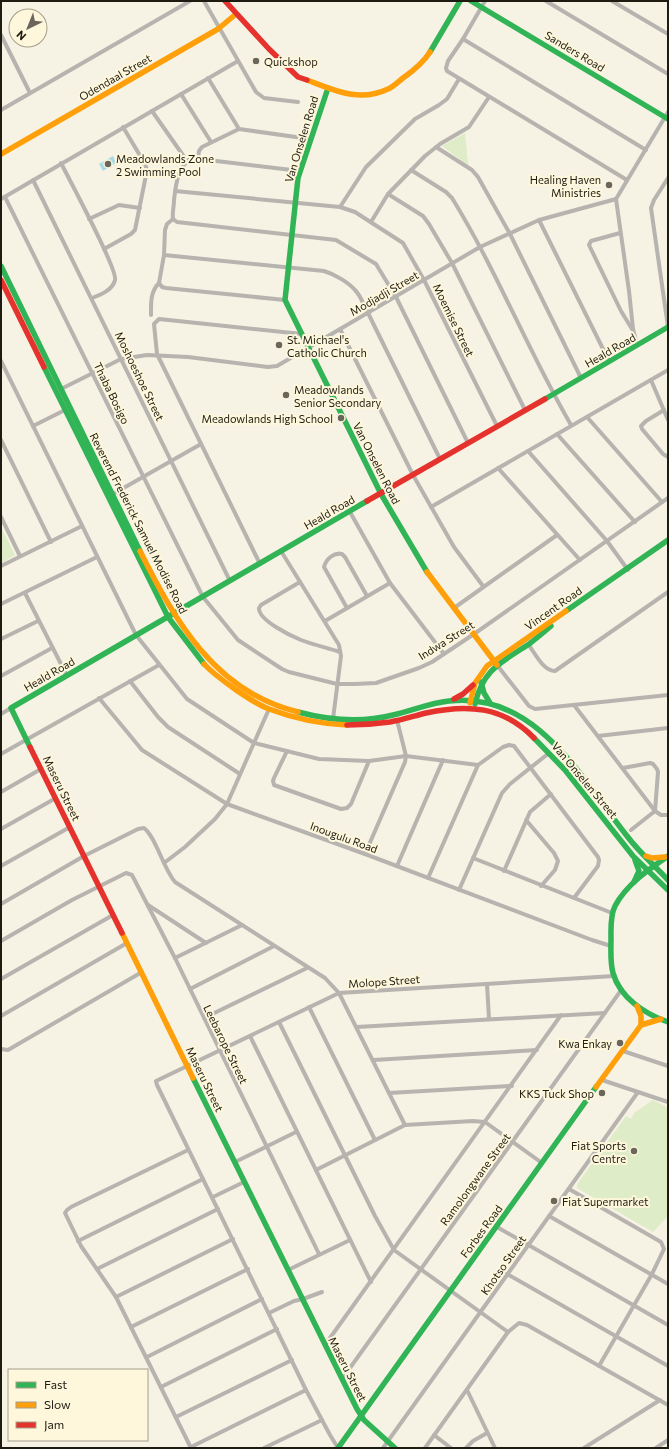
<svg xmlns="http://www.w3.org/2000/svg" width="669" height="1449" viewBox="0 0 669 1449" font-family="Commissioner,sans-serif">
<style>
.green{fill:#deecc8}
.water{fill:#a7dce5}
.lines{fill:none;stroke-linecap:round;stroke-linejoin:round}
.street{stroke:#b7b3af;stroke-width:4}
.fast{stroke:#30b455;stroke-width:5.5}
.slow{stroke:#ff9f0a;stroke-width:5.5}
.jam{stroke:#e5322d;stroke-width:5.5}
.poi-dot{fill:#6a665b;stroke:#fef7dc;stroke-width:1.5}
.labels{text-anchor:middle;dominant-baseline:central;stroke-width:4;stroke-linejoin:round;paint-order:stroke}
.street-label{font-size:11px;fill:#1e1b11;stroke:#fef7dc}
.poi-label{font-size:11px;fill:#1e1b11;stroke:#fef7dc;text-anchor:start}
</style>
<rect width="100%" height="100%" fill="#f6f2e4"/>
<!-- green -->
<g class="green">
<polygon points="465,133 468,165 442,146"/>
<polygon points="1,527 15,555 1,563"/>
<polygon points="653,1100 668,1108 668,1216 653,1232 577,1188 578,1183 626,1116 631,1119 634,1113"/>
</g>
<!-- water -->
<polygon class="water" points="113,156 116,163 103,171 99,164"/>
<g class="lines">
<!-- street -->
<g class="street">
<polyline points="204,1 256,92 264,98 298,102"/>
<polyline points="485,1 463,39 448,61 446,68 447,71 627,180"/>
<polyline points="546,1 668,74"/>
<polyline points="612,1 668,34"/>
<polyline points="1,35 30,93"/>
<polyline points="463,39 646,150"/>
<polyline points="208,78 239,129"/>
<polyline points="181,94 211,142"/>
<polyline points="1,110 190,1"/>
<polyline points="152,111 187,161"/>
<polyline points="239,129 310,139"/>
<polyline points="436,147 472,170 478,177 510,234 581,378"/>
<polyline points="198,158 199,151 202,147 239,129"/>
<path d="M 61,163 C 69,179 118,270 115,280 C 113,290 100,295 92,298"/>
<path d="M 411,170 L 446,192 L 452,198 C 497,271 528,351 571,425"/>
<polyline points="33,180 230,581"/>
<polyline points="175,191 340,207 355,212 403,243 424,280 497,426"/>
<polyline points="388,194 423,216 429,224 452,263 525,410"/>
<polyline points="5,197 203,597 238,640 282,669 289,672 337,684 355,684 376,683 419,668 432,662 474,634 668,498"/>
<polyline points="1,199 238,61"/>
<polyline points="616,199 629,291 633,329 637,345"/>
<polyline points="340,207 366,167 415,119 439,105 447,99 459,79"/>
<polyline points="89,219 119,205 140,208"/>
<polyline points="173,219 177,222 336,240 376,264 396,297 468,443"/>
<path d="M 173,219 C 172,213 174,207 174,200 C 176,184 177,169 191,158 L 300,171"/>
<polyline points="539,220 609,361"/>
<polyline points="371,222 388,194 425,156 440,144 469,127 489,97"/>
<polyline points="620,233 591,241 589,245 621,311 632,329"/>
<polyline points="104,249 131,234 135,230 147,170 145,164 123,127"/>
<path d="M 164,255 L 324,271 C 334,274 348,282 355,290 C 361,296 364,306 368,313 L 440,459"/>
<polyline points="159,283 162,287 166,288 285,300"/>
<polyline points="159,283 164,255 165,230 167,224 173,219"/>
<path d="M 151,315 C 151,304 150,292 159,283"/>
<polyline points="668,327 651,208 654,200 668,178"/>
<polyline points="340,329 413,475 454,547 483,586"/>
<polyline points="1,361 136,635 187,699 254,743 319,759 369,761 406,756 478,765"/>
<polyline points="651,380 668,420"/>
<polyline points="61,389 121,359 147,355 188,357 268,367 277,366 480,247 539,220 616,199 668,112"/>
<polyline points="664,410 646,421 641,426 642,429 663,454 668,457"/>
<polyline points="587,417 662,502"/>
<polyline points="33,426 65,410"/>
<polyline points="557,434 635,522"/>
<polyline points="1,440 51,542"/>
<polyline points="528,451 607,541 628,570"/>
<polyline points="498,468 580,560"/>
<polyline points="113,494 201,444"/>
<polyline points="431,507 668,370"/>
<polyline points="350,512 390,583 444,654"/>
<polyline points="1,517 20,556"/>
<polyline points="281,551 339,645 341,656 333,719"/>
<polyline points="260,564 157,354 154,324 159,319 302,334"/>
<polyline points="1,566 82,526"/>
<path d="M 300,582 L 261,605 L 259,608 C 258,620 291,636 301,640 C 314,645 328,648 340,652"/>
<polyline points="25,593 67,676"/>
<polyline points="1,604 97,557"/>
<path d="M 347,608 L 324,567 C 326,559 334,552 342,554 L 345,557 L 367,596"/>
<polyline points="454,608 557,535"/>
<polyline points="325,621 390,583"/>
<polyline points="1,639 38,621"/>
<path d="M 528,644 C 535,653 543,671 555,671 L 668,592"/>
<polyline points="497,665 529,706 535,709 668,695"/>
<polyline points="1,676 52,648"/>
<polyline points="130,681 158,717 168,727 240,774"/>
<polyline points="99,698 142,750 227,804 365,854 592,940 611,946"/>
<polyline points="574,705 655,811 661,815 668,815"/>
<polyline points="1,714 11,708"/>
<polyline points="598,736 668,728"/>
<polyline points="287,751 274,778 273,781 274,785 341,809 347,808 351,804 369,761"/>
<polyline points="1,754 159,665"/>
<polyline points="623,768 650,763 653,764 657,769 658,772 655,811 631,830"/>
<polyline points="1,792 41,769"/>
<polyline points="526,820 554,853 558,861 555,870 541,886"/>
<polyline points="1,829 56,798"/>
<polyline points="365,854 405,762 406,756 397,720"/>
<polyline points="473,858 612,913"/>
<polyline points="164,863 185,847 215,819 227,804 269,709"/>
<polyline points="1,866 70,827"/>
<polyline points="397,866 443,760"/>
<polyline points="504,871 530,812 551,794"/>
<polyline points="428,878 478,765 503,747 509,745 514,746 598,857 599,860 598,866 574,898"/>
<polyline points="459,890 502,793 510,784 549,753"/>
<path d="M 1,904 L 84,856 L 138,829 L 144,828 C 156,837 163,868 175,882 L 325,978 L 339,993 L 405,1125"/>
<polyline points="148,905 206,943"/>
<polyline points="1,941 72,900 126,873 132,875 175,958 319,1254"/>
<polyline points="175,958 242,925"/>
<polyline points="1,979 113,915"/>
<polyline points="487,984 489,1019"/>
<polyline points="190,989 274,946"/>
<polyline points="309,1007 375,1140"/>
<polyline points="1,1016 127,943"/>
<polyline points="204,1018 307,968"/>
<polyline points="279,1022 375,1216 394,1250 508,1332"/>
<polyline points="357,1027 605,1013"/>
<polyline points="250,1036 371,1282"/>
<polyline points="1,1049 8,1050 142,972"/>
<polyline points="623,1051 668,1066"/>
<polyline points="374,1060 537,1050"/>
<polyline points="602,1080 668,1102"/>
<polyline points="389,1093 512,1086"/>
<polyline points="188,1150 71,1207 67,1210 65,1213 81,1246 116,1297 191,1448"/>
<polyline points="235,1162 296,1132"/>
<polyline points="316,1170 405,1125 473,1121 485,1122 542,1163"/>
<polyline points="569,1189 661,1242 664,1249 652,1274 599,1366"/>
<polyline points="213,1197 244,1182"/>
<polyline points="549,1216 668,1284"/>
<polyline points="497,1227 668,1325"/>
<polyline points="78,1241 203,1179"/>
<polyline points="97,1269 218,1209"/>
<polyline points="288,1270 350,1240"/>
<polyline points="507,1274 668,1366"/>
<polyline points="116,1297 233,1239"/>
<polyline points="269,1313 294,1301 303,1299 322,1292"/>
<polyline points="131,1327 248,1269"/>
<polyline points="325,1345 561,1015"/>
<polyline points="147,1357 262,1299"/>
<polyline points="342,1379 622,989"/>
<polyline points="161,1387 277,1329"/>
<polyline points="467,1390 495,1448"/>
<polyline points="176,1417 292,1360"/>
<polyline points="434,1435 451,1448"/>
<polyline points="191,1447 306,1390"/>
<polyline points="264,1448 322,1420"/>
<polyline points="338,1448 330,1435 306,1390 157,1085 156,1081 339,993 614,976"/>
<polyline points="383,1448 638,1092"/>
<polyline points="425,1448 508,1332 519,1323 527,1325 668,1405"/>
<polyline points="466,1448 473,1441 487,1433"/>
<polyline points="584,1448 660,1400"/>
<polyline points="656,1448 668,1440"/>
</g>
<!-- fast -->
<g class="fast">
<polyline points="471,1 668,119"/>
<polyline points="430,52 460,1"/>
<polyline points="328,88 298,178 285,300 381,494 427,572"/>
<polyline points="1,266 140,551"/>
<polyline points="44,367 168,617 204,664"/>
<polyline points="545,399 668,327"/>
<polyline points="566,611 668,540"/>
<polyline points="481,682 484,693 490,703"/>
<path d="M 475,704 C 483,669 502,662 529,644 C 537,638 544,632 551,626"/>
<path d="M 298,712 C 328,720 362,723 393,715 C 412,711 429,703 449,701 C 536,691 581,778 627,836 C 639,852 654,865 668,880"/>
<polyline points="534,738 565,770 633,856 668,890"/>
<polyline points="30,747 11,708 367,501"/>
<path d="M 668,856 C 649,869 626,885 615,906 C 610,916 611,929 611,939 C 611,950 610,962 613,973 C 620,998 645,1014 668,1022"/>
<polyline points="634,882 639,871 635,860"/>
<polyline points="193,1078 357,1409 364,1420 395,1448"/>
<polyline points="338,1448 596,1087"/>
</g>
<!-- slow -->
<g class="slow">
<path d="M 307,80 C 334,90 359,103 388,89 C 393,87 398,82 403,78 C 413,71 423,63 430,52"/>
<polyline points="1,154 218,29 236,14"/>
<path d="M 140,551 C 175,621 215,692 298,712"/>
<polyline points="427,572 497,665"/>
<path d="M 204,664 C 216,677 253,703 269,709 C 293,718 322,724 347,725"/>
<polyline points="470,703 475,683 487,666 566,611"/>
<polyline points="646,856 652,858 665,857"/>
<polyline points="122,933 193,1078"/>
<polyline points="637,1006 641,1016 641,1025"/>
<polyline points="596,1087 641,1025 661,1019"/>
</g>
<!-- jam -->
<g class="jam">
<polyline points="225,1 269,49 298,77 307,80"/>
<polyline points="1,280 44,367"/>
<polyline points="367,501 545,399"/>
<polyline points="454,699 463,694 473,685"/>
<path d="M 347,725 C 362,725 376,724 390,722 C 402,720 414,716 426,713 C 467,704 503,706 534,738"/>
<polyline points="30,747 122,933"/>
</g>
</g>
<!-- markers -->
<g class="poi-dot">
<circle cx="256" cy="61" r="4"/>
<circle cx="108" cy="164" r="4"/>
<circle cx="609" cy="185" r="4"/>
<circle cx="279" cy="345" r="4"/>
<circle cx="286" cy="395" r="4"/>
<circle cx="341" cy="418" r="4"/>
<circle cx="620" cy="1043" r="4"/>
<circle cx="602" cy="1093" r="4"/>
<circle cx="634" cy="1151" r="4"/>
<circle cx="554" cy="1201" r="4"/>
</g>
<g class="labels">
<!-- street labels -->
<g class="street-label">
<text transform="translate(575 51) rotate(31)">Sanders Road</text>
<text transform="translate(115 77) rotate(-30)">Odendaal Street</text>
<text transform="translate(301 139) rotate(-73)">Van Onselen Road</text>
<text transform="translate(384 293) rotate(-30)">Modjadji Street</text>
<text transform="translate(454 320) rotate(64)">Moemise Street</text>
<text transform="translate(610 350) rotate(-30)">Heald Road</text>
<text transform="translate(140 376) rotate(64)">Moshoeshoe Street</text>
<text transform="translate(112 393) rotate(64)">Thaba Bosigo</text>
<text transform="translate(377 463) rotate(63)">Van Onselen Road</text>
<text transform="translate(329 512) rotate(-30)">Heald Road</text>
<text transform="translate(139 523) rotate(63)">Reverend Frederick Samuel Modise Road</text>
<text transform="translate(553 608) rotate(-35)">Vincent Road</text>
<text transform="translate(446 640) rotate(-32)">Indwa Street</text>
<text transform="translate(49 674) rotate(-30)">Heald Road</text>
<text transform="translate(585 780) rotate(50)">Van Onselen Street</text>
<text transform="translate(62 788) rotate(64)">Maseru Street</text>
<text transform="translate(344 837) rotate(20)">Inougulu Road</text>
<text transform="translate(384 981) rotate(-4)">Molope Street</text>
<text transform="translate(226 1044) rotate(64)">Leebarope Street</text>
<text transform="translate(205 1079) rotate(64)">Maseru Street</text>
<text transform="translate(475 1179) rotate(-54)">Ramolongwane Street</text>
<text transform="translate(481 1231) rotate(-54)">Forbes Road</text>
<text transform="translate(503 1265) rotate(-55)">Khotso Street</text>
<text transform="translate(348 1369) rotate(63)">Maseru Street</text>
</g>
<!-- poi labels -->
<g class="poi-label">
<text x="264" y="61">Quickshop</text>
<text x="116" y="158">Meadowlands Zone<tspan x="116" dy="13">2 Swimming Pool</tspan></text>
<text x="601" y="179" text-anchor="end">Healing Haven<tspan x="601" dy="13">Ministries</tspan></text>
<text x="287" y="339">St. Michael's<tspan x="287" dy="13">Catholic Church</tspan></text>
<text x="294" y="389">Meadowlands<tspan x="294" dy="13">Senior Secondary</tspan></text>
<text x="333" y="418" text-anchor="end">Meadowlands High School</text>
<text x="612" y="1043" text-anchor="end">Kwa Enkay</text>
<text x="594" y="1093" text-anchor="end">KKS Tuck Shop</text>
<text x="626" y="1145" text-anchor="end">Fiat Sports<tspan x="626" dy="13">Centre</tspan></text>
<text x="562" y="1201">Fiat Supermarket</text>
</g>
</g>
<!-- border -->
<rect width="669" height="1449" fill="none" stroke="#1e1b11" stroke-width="4"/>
<!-- legend -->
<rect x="8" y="1369" width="140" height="72" fill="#fef7dc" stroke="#a49f8b"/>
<rect x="16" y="1382" width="20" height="6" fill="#30b455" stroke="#a49f8b"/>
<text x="44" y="1389" font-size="12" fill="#1e1b11">Fast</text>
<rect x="16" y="1402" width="20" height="6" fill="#ff9f0a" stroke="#a49f8b"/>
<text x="44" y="1409" font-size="12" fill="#1e1b11">Slow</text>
<rect x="16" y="1422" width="20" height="6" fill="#e5322d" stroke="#a49f8b"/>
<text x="44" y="1429" font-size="12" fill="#1e1b11">Jam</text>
<!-- north arrow -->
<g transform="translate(28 28) rotate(223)"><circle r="19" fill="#fef7dc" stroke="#a49f8b"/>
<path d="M0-3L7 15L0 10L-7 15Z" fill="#6a665b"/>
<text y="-6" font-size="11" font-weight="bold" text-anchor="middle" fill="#1e1b11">N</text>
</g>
</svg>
